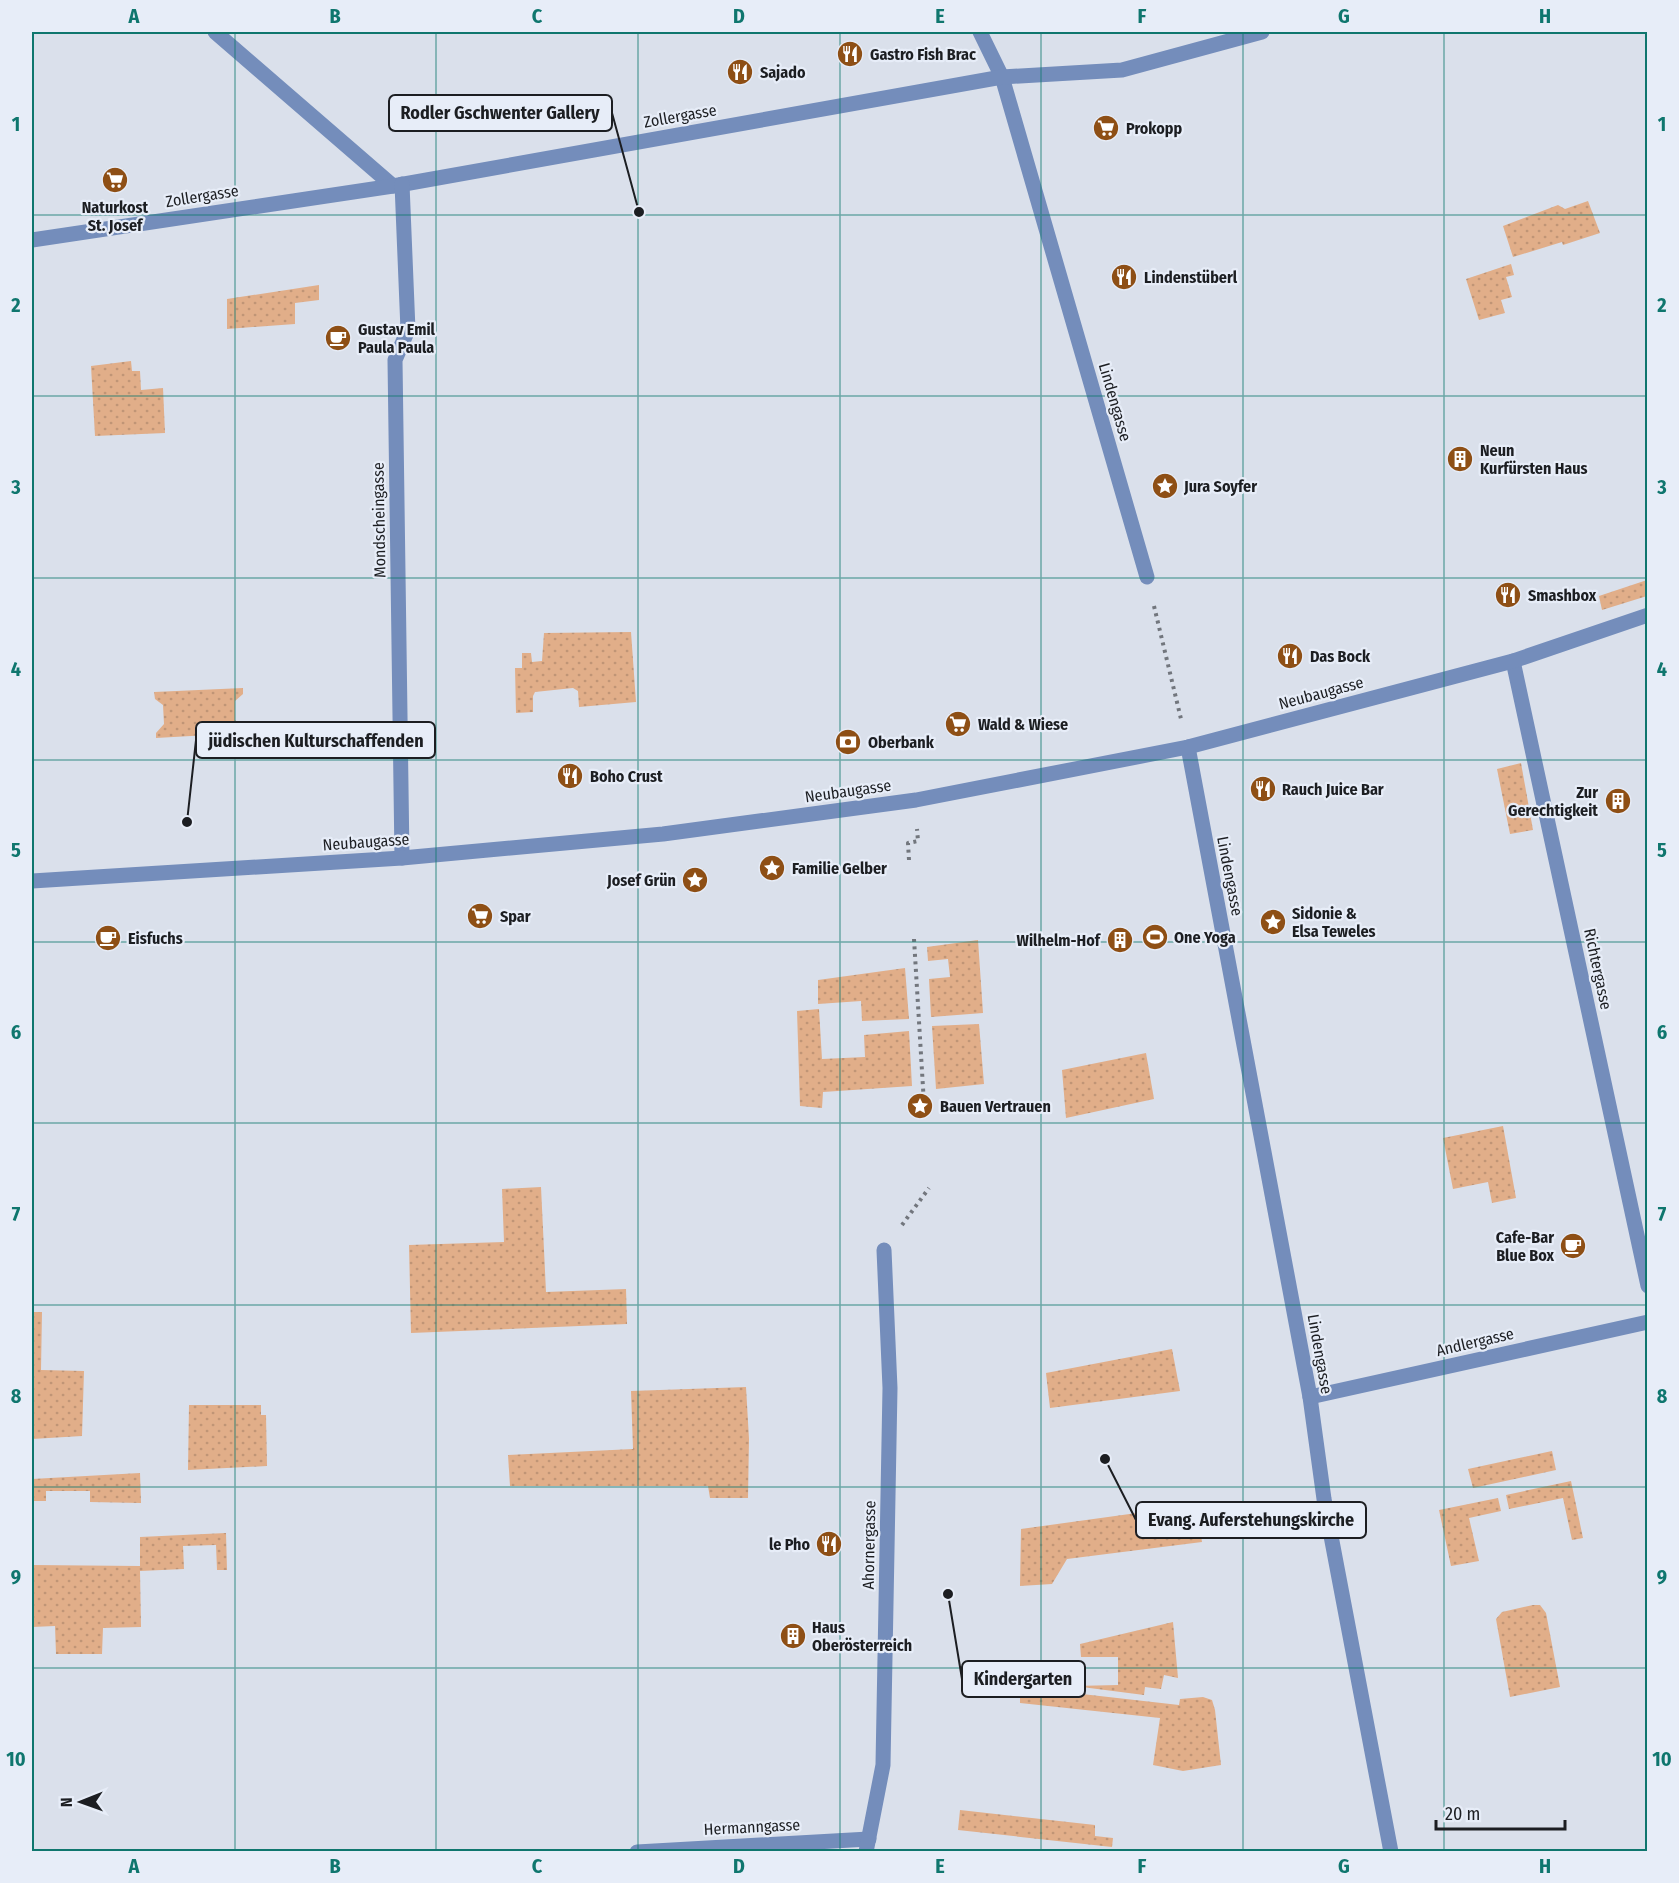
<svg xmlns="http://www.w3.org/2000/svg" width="1679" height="1883" viewBox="0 0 1679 1883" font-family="'Fira Sans Condensed',sans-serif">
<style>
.grass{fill:url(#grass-dots)}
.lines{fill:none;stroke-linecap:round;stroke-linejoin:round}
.path{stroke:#72767d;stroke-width:4;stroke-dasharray:3 4.5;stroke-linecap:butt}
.minor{stroke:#748dbb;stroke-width:15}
.grid{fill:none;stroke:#0f766e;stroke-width:1.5;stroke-opacity:0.55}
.labels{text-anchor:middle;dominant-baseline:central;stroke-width:4.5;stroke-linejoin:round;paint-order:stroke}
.poi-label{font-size:16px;font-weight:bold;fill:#1c1e22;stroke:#e7edf8;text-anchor:start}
.street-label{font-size:16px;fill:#1c1e22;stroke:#e7edf8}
.leader{fill:none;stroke:#1c1e22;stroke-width:2}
.callout-dot{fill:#1c1e22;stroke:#e7edf8;stroke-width:2}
.callout{fill:#e7edf8;stroke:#1c1e22;stroke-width:2}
.callout-label{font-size:18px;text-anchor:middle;font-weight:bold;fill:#1c1e22}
.neatline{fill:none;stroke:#0f766e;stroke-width:2}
.grid-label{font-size:20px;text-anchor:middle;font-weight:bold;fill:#0f766e}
</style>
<defs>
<pattern id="grass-dots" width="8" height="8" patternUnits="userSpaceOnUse" patternTransform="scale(1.5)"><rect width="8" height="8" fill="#e1ae89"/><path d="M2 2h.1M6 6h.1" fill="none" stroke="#c09576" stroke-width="1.8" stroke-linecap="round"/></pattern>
</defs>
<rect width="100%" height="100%" fill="#dae0eb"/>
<!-- grass -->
<g class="grass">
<polygon points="1588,201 1600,233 1563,245 1562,242 1513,257 1503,226 1558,205 1565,209"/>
<polygon points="1511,264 1514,275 1506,277 1512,297 1501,300 1505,313 1479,320 1466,279"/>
<polygon points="319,285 319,300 295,303 295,324 227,329 227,299"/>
<polygon points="131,361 132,371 140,371 141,390 163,388 165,433 95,436 91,366"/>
<polygon points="1647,580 1647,596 1602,610 1599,596"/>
<polygon points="631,632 636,702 579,707 578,691 573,688 535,692 533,696 533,712 516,713 515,668 522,668 522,653 531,653 532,662 542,661 544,633"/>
<polygon points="243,688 243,694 235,701 235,720 243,726 244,733 156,738 156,733 164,724 163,705 155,699 154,692"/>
<polygon points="1521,763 1533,830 1510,834 1497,769"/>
<polygon points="978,940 983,1013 931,1017 929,979 950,977 948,959 928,961 927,947"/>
<polygon points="905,968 909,1019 862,1021 861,1001 818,1004 818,980"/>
<polygon points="819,1009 822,1059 865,1057 864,1035 909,1031 912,1086 823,1092 822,1108 800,1106 797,1011"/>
<polygon points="979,1024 984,1084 936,1089 932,1026"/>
<polygon points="1146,1053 1154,1099 1066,1118 1062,1070"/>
<polygon points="1503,1126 1516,1198 1492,1203 1488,1182 1453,1189 1443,1138"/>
<polygon points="541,1187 546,1292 626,1289 627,1324 411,1333 409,1245 504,1242 502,1189"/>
<polygon points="32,1312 42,1312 41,1370 84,1371 82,1436 32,1439"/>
<polygon points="1172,1349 1180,1391 1050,1408 1046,1373"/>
<polygon points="746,1387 749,1439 748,1498 710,1498 708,1486 510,1486 508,1455 633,1449 631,1391"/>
<polygon points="189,1405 261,1405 261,1415 266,1415 267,1466 188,1470"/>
<polygon points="1552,1451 1556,1470 1473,1488 1468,1469"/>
<polygon points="140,1473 141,1503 90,1502 90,1491 46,1491 46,1501 32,1501 32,1479"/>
<polygon points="1571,1481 1583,1538 1572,1540 1563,1498 1509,1509 1506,1495"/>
<polygon points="1498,1498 1501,1511 1469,1518 1479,1561 1451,1566 1439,1510"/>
<polygon points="1202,1504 1207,1523 1199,1525 1202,1542 1067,1559 1052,1584 1020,1586 1021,1529"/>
<polygon points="226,1533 227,1570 217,1570 216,1545 183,1546 184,1569 140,1571 141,1627 103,1628 102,1654 56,1654 55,1626 32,1627 32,1565 140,1566 140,1537"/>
<polygon points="1533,1605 1540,1605 1546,1613 1560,1687 1510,1697 1496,1619 1502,1612"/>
<polygon points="1173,1622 1178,1678 1164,1675 1161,1689 1145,1687 1144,1695 1074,1686 1118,1685 1118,1657 1081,1657 1080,1644"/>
<polygon points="1020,1687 1179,1705 1180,1699 1203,1697 1212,1700 1215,1710 1221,1765 1183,1771 1153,1765 1160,1718 1020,1703"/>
<polygon points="960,1810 1095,1825 1095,1836 1113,1838 1112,1847 958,1830"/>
</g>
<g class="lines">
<!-- path -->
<g class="path">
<polyline points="1154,606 1181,719"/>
<polyline points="909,860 908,843 918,841 917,829"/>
<polyline points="914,939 924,1104"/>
<polyline points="902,1225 929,1188"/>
</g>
<!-- minor -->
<g class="minor">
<polyline points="215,32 393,186"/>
<polyline points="980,32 1002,77 1147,577"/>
<polyline points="32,240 393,186 1002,77 1122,70 1262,32"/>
<polyline points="1513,661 1648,1286"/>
<polyline points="1188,747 1310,1397 1324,1499 1391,1852"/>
<polyline points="402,858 395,360 408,330 402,184"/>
<polyline points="32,881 402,858 663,834 916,800 1188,747 1513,661 1648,615"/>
<polyline points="1310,1397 1648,1322"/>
<polyline points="637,1852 869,1839"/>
<polyline points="866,1852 883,1765 890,1388 884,1250"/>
</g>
</g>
<!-- grid -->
<path class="grid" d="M 235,32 L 235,1852M 436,32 L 436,1852M 638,32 L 638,1852M 840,32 L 840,1852M 1041,32 L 1041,1852M 1243,32 L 1243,1852M 1444,32 L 1444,1852M 32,215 L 1648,215M 32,396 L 1648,396M 32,578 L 1648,578M 32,760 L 1648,760M 32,942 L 1648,942M 32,1123 L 1648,1123M 32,1305 L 1648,1305M 32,1487 L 1648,1487M 32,1668 L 1648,1668"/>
<!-- icons -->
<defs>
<g id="restaurant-disc" transform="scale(1.35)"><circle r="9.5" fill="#8e4f15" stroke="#e7edf8"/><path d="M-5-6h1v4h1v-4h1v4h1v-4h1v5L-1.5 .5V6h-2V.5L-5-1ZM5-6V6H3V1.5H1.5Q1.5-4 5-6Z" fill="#fff"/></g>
<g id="supermarket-disc" transform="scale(1.35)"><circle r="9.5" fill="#8e4f15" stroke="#e7edf8"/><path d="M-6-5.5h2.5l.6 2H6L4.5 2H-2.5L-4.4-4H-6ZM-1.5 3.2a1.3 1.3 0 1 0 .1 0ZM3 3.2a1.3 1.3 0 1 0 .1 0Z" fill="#fff"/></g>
<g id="cafe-disc" transform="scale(1.35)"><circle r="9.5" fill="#8e4f15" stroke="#e7edf8"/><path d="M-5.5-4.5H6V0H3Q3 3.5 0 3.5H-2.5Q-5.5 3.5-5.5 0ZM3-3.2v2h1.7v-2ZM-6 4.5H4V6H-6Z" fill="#fff"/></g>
<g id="building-disc" transform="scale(1.35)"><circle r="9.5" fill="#8e4f15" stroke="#e7edf8"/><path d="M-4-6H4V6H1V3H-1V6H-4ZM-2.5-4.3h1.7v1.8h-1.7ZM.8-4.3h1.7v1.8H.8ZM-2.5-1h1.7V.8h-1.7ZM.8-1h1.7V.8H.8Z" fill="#fff"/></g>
<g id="sight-disc" transform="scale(1.35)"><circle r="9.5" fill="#8e4f15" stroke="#e7edf8"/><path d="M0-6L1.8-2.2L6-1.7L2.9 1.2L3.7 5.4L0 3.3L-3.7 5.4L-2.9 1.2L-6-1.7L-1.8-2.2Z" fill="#fff"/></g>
<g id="bank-disc" transform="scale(1.35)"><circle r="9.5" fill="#8e4f15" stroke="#e7edf8"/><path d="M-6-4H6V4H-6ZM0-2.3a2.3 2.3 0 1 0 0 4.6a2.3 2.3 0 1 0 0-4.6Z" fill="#fff"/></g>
<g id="stadium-disc" transform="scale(1.35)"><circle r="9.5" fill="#8e4f15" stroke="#e7edf8"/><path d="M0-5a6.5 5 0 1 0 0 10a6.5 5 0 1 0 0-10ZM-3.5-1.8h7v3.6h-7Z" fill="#fff"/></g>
</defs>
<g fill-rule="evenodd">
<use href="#restaurant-disc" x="850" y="54"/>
<use href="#restaurant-disc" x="740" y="72"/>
<use href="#supermarket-disc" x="1106" y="128"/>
<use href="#supermarket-disc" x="115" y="180"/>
<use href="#restaurant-disc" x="1124" y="277"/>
<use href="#cafe-disc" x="338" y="338"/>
<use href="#building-disc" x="1460" y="459"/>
<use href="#sight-disc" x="1165" y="486"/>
<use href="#restaurant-disc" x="1508" y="595"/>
<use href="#restaurant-disc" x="1290" y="656"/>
<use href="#supermarket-disc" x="958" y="724"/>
<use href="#bank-disc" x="848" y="742"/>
<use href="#restaurant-disc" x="570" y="776"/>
<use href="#restaurant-disc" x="1263" y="789"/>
<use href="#building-disc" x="1618" y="801"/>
<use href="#sight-disc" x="772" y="868"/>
<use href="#sight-disc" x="695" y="880"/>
<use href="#supermarket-disc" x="480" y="916"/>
<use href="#sight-disc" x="1273" y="922"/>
<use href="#stadium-disc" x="1155" y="937"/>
<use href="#cafe-disc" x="108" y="938"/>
<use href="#building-disc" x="1120" y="940"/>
<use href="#sight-disc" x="920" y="1106"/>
<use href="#cafe-disc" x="1573" y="1246"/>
<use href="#restaurant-disc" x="829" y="1544"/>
<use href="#building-disc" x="793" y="1636"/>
</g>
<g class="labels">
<!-- poi labels -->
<g class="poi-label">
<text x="870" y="54">Gastro Fish Brac</text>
<text x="760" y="72">Sajado</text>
<text x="1126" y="128">Prokopp</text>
<text x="115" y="207" text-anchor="middle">Naturkost<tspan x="115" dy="18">St. Josef</tspan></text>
<text x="1144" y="277">Lindenstüberl</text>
<text x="358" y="329">Gustav Emil<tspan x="358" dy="18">Paula Paula</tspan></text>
<text x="1480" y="450">Neun<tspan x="1480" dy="18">Kurfürsten Haus</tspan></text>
<text x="1184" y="486">Jura Soyfer</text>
<text x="1528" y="595">Smashbox</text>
<text x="1310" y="656">Das Bock</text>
<text x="978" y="724">Wald &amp; Wiese</text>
<text x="868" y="742">Oberbank</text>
<text x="590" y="776">Boho Crust</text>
<text x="1282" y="789">Rauch Juice Bar</text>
<text x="1598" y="792" text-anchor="end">Zur<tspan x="1598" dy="18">Gerechtigkeit</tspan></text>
<text x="792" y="868">Familie Gelber</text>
<text x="676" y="880" text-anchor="end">Josef Grün</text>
<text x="1292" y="913">Sidonie &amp;<tspan x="1292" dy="18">Elsa Teweles</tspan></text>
<text x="500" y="916">Spar</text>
<text x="1174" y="937">One Yoga</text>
<text x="128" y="938">Eisfuchs</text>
<text x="1100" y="940" text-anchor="end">Wilhelm-Hof</text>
<text x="940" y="1106">Bauen Vertrauen</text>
<text x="1554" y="1237" text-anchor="end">Cafe-Bar<tspan x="1554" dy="18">Blue Box</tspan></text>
<text x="810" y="1544" text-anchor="end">le Pho</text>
<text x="812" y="1627">Haus<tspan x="812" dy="18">Oberösterreich</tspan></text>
</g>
<!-- street labels -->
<g class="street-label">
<text transform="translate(680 116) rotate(-10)">Zollergasse</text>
<text transform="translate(202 196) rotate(-9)">Zollergasse</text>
<text transform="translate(1115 402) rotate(74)">Lindengasse</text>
<text transform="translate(379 520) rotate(-91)">Mondscheingasse</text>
<text transform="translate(1321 693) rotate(-15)">Neubaugasse</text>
<text transform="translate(848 791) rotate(-8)">Neubaugasse</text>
<text transform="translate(366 842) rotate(-4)">Neubaugasse</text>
<text transform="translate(1230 876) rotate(79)">Lindengasse</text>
<text transform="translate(1598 969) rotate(78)">Richtergasse</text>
<text transform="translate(1475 1342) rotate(-13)">Andlergasse</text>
<text transform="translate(1320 1354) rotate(80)">Lindengasse</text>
<text transform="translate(869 1545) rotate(-89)">Ahornergasse</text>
<text transform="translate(752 1827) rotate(-3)">Hermanngasse</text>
</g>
</g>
<!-- callouts -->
<path class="leader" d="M639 212L612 113M187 822L196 740M1105 1459L1136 1520M948 1594L962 1679"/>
<g class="callout-dot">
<circle cx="639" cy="212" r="6"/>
<circle cx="187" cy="822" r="6"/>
<circle cx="1105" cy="1459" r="6"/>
<circle cx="948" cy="1594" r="6"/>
</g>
<g class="callout">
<rect x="389" y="95" width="223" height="36" rx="6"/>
<rect x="196" y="722" width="239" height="36" rx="6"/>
<rect x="1136" y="1502" width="230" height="36" rx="6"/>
<rect x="962" y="1661" width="123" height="36" rx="6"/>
</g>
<g class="callout-label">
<text x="500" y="119">Rodler Gschwenter Gallery</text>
<text x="316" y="747">jüdischen Kulturschaffenden</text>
<text x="1251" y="1526">Evang. Auferstehungskirche</text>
<text x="1023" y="1685">Kindergarten</text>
</g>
<!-- border -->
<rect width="1679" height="1883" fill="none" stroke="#e7edf8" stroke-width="66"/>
<!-- north arrow -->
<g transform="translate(81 1802) rotate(269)" stroke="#e7edf8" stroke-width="4.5" paint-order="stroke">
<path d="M0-4.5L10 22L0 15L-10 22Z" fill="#1c1e22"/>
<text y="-9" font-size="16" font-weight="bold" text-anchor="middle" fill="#1c1e22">N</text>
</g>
<!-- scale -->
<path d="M1436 1820v9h129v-9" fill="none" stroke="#1c1e22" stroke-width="3"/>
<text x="1445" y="1820" font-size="18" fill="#1c1e22" stroke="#e7edf8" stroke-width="4.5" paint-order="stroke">20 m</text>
<rect x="33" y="33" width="1613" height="1817" class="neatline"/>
<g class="grid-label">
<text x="134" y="23">A</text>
<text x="335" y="23">B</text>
<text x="537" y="23">C</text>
<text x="739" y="23">D</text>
<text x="940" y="23">E</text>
<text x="1142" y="23">F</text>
<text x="1344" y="23">G</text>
<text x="1545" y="23">H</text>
<text x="16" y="131">1</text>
<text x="1662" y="131">1</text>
<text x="16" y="312">2</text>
<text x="1662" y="312">2</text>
<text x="16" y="494">3</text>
<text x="1662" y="494">3</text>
<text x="16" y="676">4</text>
<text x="1662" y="676">4</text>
<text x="16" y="857">5</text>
<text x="1662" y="857">5</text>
<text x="16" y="1039">6</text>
<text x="1662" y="1039">6</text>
<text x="16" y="1221">7</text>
<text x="1662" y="1221">7</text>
<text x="16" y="1403">8</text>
<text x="1662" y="1403">8</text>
<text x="16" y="1584">9</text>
<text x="1662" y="1584">9</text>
<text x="16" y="1766">10</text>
<text x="1662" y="1766">10</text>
<text x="134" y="1873">A</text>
<text x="335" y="1873">B</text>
<text x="537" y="1873">C</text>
<text x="739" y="1873">D</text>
<text x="940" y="1873">E</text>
<text x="1142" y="1873">F</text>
<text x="1344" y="1873">G</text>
<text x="1545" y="1873">H</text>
</g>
</svg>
